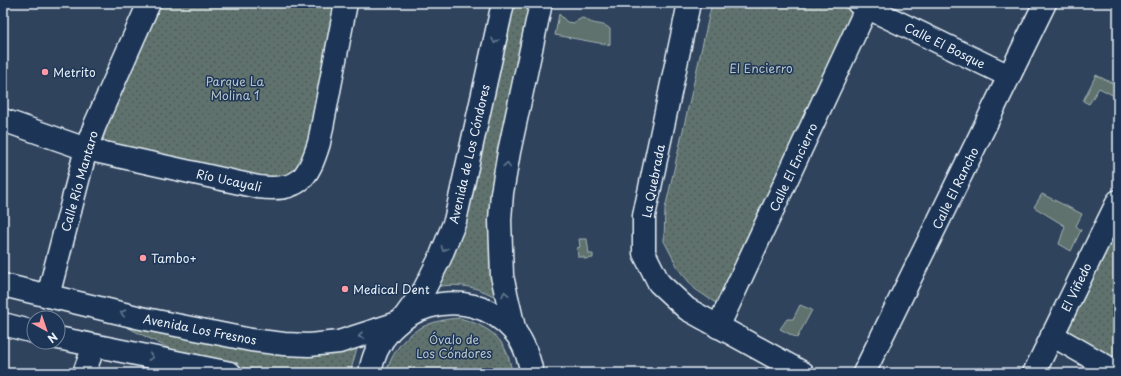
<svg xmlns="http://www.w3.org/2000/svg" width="1121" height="376" viewBox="0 0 1121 376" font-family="'Playpen Sans',sans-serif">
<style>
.grass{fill:url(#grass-dots);stroke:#a3b2b2}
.garden{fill:#5e726d;stroke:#a3b2b2}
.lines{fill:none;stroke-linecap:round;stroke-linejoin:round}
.minor-casing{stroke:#e8f1f8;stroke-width:25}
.major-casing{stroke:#e8f1f8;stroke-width:25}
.minor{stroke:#1d3557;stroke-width:22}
.major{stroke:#1d3557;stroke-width:22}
.oneway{stroke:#64778f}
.poi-dot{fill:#ff9aa2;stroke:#1d3557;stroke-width:1.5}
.labels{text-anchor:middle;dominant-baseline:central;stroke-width:3;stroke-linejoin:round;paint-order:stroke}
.street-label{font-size:12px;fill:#e8f1f8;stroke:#1d3557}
.park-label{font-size:12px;fill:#b8c5c7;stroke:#1d3557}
.poi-label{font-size:12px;fill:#e8f1f8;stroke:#1d3557;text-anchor:start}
</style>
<defs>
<pattern id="grass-dots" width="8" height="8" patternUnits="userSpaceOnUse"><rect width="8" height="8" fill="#5e726d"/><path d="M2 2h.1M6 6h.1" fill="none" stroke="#515b5a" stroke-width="1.8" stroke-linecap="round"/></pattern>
</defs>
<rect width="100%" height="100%" fill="#30435d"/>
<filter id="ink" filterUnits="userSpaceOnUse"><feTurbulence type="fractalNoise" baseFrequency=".025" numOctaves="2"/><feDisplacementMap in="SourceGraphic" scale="8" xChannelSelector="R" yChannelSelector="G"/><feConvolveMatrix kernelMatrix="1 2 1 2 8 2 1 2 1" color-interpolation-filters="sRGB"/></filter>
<g filter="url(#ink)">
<!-- grass -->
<g class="grass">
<polygon points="160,3 340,3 309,148 298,173 270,181 105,144 102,135"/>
<path d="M 512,3 L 531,3 L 497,298 C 476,286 458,283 434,287 Z"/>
<polygon points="712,3 834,3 855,12 720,306 695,289 679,270 664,241 665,209"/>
<polygon points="1118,221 1118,362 1070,333 1068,328"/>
<path d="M 460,318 C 492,328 507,339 512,373 L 386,373 C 397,336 423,320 460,318 Z"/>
<polygon points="113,320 358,345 350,373 269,373 178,353"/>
</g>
<!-- garden -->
<g class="garden">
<path d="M 559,14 L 567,22 L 573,23 L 582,18 L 586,19 C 592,26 604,22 610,29 L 610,45 L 555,35 Z"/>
<polygon points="1096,75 1118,86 1118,98 1099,88 1089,104 1083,101"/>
<polygon points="1042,194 1082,214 1076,226 1081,230 1071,251 1059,244 1065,226 1034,207"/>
<polygon points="579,239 587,239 589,254 593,254 593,258 584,259 584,257 578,257 577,248 580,247"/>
<polygon points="800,305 812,310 797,338 780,329 787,319 793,319"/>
</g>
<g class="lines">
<!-- minor casing -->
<g class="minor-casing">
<g id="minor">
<polyline points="689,3 644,216 644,253 659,283 687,309 803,373"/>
<polyline points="858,3 1009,76"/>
<path d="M 3,120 L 86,149 L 258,187 C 299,192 308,179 319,143 L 346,3"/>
<polyline points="48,296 86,149 95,125 149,3"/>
<polyline points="403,319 424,290 440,258 455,221 503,3"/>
<polyline points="718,327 867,7"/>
<polyline points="515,332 502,276 500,220 502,193 509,152 541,3"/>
<polyline points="1052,335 1118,373"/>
<polyline points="84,373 94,346"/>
<polyline points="864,373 1045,3"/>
<polyline points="1034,373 1118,201"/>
</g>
</g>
<!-- major casing -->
<g class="major-casing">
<g id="major">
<polyline points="3,285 141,318 251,340 284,344 309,345 339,342 398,323"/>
<polyline points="3,324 34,332"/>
<polyline points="58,338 230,373"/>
<path d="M 370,373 C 381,304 467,279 514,331 C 524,342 529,359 532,373"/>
</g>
</g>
<!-- minor -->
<use href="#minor" class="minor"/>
<!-- major -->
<use href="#major" class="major"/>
</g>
<!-- one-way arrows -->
<defs><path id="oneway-chevron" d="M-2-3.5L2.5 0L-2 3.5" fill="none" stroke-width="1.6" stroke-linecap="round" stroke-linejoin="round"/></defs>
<g class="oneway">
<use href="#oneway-chevron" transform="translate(495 41) rotate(102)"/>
<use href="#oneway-chevron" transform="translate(507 165) rotate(-80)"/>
<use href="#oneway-chevron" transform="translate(444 249) rotate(111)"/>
<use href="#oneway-chevron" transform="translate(505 294) rotate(-101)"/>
<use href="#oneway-chevron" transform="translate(123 313) rotate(-167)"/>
<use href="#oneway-chevron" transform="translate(361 336) rotate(164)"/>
<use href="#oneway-chevron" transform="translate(151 357) rotate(11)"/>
</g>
</g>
<!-- markers -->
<g class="poi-dot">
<circle cx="45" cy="72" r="4"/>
<circle cx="143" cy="258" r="4"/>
<circle cx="345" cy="289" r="4"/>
</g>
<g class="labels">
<!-- street labels -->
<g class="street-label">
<text transform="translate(945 45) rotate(26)">Calle El Bosque</text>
<text transform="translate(469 154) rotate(-77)">Avenida de Los Cóndores</text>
<text transform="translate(793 167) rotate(-65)">Calle El Encierro</text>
<text transform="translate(229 180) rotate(12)">Río Ucayali</text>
<text transform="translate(79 181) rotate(-74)">Calle Río Mantaro</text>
<text transform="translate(653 181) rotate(-79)">La Quebrada</text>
<text transform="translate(955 188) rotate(-64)">Calle El Rancho</text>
<text transform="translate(1076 287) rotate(-64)">El Viñedo</text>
<text transform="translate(200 329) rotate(11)">Avenida Los Fresnos</text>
</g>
<!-- park labels -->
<g class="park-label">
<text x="761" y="68">El Encierro</text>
<text x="235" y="81">Parque La<tspan x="235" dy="14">Molina 1</tspan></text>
<text x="454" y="339">Óvalo de<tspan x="454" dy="14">Los Cóndores</tspan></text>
</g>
<!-- poi labels -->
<g class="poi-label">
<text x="53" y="72">Metrito</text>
<text x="151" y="258">Tambo+</text>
<text x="353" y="289">Medical Dent</text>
</g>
</g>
<!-- margin -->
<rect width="1121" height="376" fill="none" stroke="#1d3557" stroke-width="16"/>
<rect x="8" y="8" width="1105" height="360" fill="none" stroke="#e8f1f8" stroke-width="1.5" filter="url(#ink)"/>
<!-- north arrow -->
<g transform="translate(46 330) rotate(140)"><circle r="19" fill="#1d3557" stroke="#6e8097"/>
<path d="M0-3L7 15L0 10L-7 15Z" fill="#ff9aa2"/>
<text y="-6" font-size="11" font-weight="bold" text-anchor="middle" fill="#e8f1f8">N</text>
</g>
</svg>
